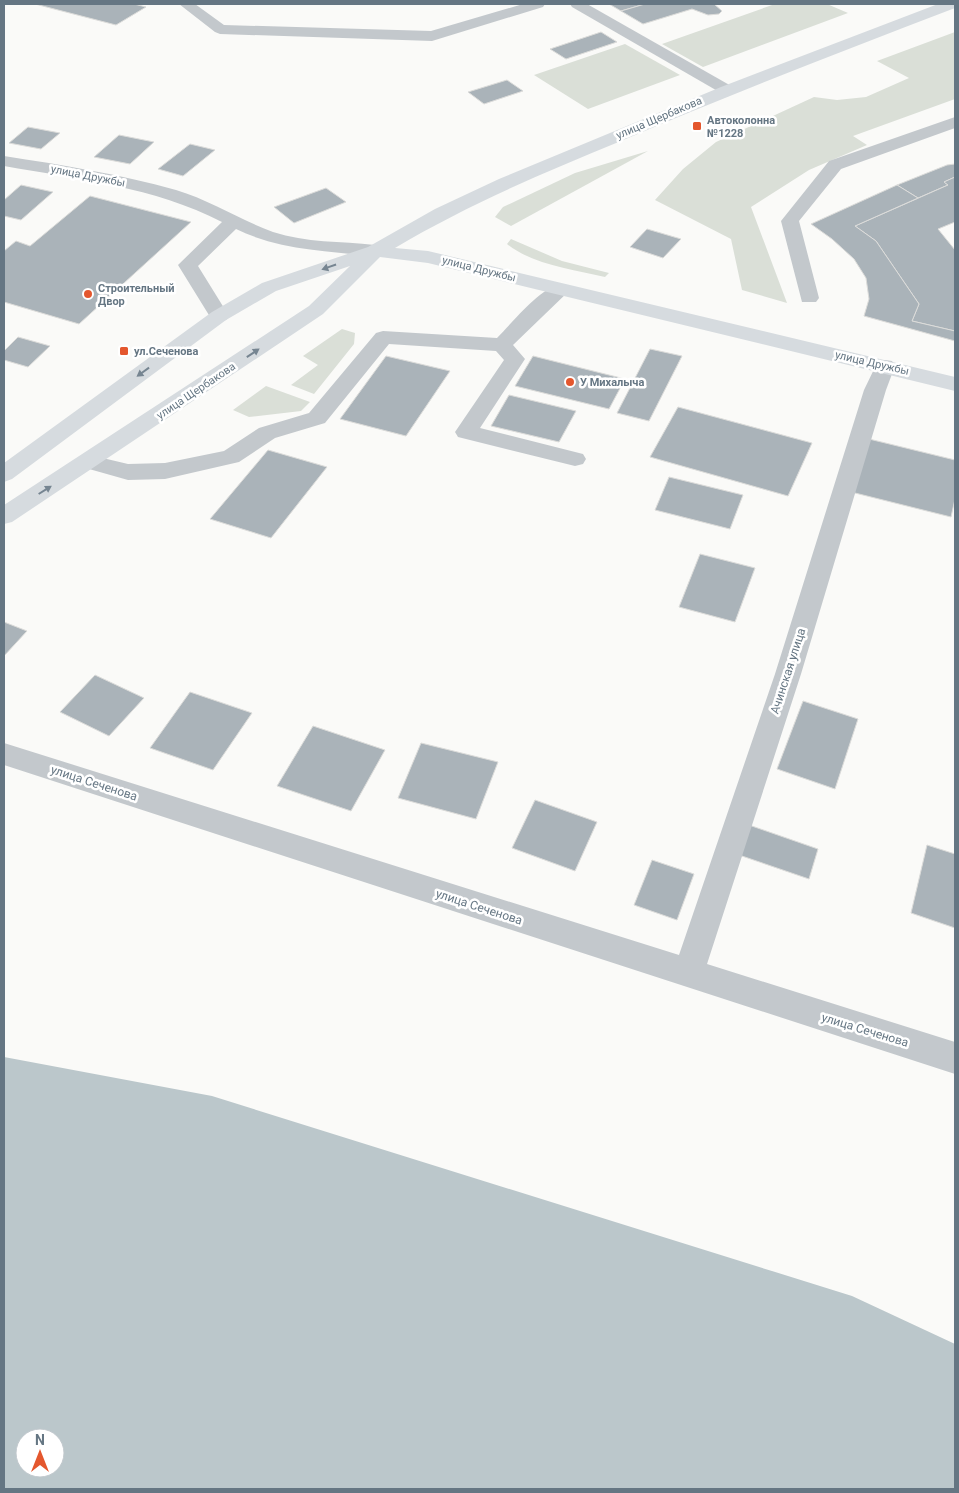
<svg xmlns="http://www.w3.org/2000/svg" width="959" height="1493" viewBox="0 0 959 1493" font-family="Roboto,sans-serif">
<style>
.green{fill:#dadfd7}
.water{fill:#bbc7cb;fill-rule:evenodd}
.building{fill:#aab3b9;stroke:#dcdcda}
.lines{fill:none;stroke-linecap:round;stroke-linejoin:round}
.minor{fill:#c3c8cc;fill-rule:evenodd}
.major{fill:#d6dbdf;fill-rule:evenodd}
.oneway{fill:#768591}
.poi-dot{fill:#e4572e;stroke:#fff;stroke-width:2}
.labels{text-anchor:middle;dominant-baseline:central;stroke-width:5;stroke-linejoin:round;paint-order:stroke}
.far-street-label{font-size:11px;fill:#657683;stroke:#fff}
.far-poi-label{font-size:11px;font-weight:bold;fill:#657683;stroke:#fff;text-anchor:start}
.street-label{font-size:12px;fill:#657683;stroke:#fff}
</style>
<rect width="100%" height="100%" fill="#fafaf8"/>
<!-- green -->
<g class="green">
<polygon points="775,4 827,4 848,13 703,67 662,44"/>
<polygon points="955,32 955,99 853,136 867,145 809,170 751,207 787,303 742,290 731,239 655,200 683,169 716,142 814,97 837,100 866,97 909,78 877,61"/>
<polygon points="625,44 680,75 588,109 534,75"/>
<polygon points="648,151 511,226 495,217 503,207 575,173"/>
<path d="M 511,239 L 562,261 L 609,273 L 605,277 C 572,269 533,265 507,244 Z"/>
<polygon points="342,329 355,333 354,344 314,394 291,385 318,365 303,356"/>
<polygon points="266,386 310,402 301,411 249,417 233,410"/>
</g>
<!-- water -->
<path class="water" d="M 4,1057 L 212,1096 L 852,1296 L 955,1344 L 955,1489 L 4,1489 ZM 25,1438 L 55,1438 L 55,1468 L 25,1468 Z"/>
<!-- building -->
<g class="building">
<polygon points="35,4 134,4 146,7 116,25"/>
<polygon points="609,4 645,4 621,11"/>
<polygon points="645,4 714,4 722,11 719,14 708,15 692,9 643,24 621,11"/>
<polygon points="601,32 617,42 566,59 550,49"/>
<polygon points="507,80 523,91 484,104 468,92"/>
<polygon points="28,127 60,133 41,149 9,143"/>
<polygon points="119,135 154,142 130,164 94,157"/>
<polygon points="190,144 215,150 183,176 158,169"/>
<polygon points="955,164 955,177 944,182 948,185 918,198 897,185 947,165"/>
<polygon points="955,177 955,222 938,229 955,250 955,331 912,321 919,304 876,241 855,226 948,185 944,182"/>
<polygon points="21,185 53,192 21,220 4,216 4,200"/>
<polygon points="897,185 918,198 855,226 876,241 919,304 912,321 955,331 955,341 864,316 869,299 866,278 854,259 832,239 811,224"/>
<polygon points="326,188 346,202 294,223 274,207"/>
<polygon points="90,196 191,222 79,324 4,302 4,251 16,241 30,246"/>
<polygon points="647,229 681,239 663,258 630,247"/>
<polygon points="18,337 50,346 28,367 4,360 4,351"/>
<polygon points="650,349 682,356 649,421 617,413"/>
<polygon points="386,356 450,371 406,436 340,419"/>
<polygon points="533,356 625,379 609,409 515,386"/>
<polygon points="509,395 576,411 559,442 491,426"/>
<polygon points="678,407 812,443 788,496 650,457"/>
<polygon points="869,439 955,460 955,499 951,517 851,492"/>
<polygon points="268,450 327,467 271,538 210,519"/>
<polygon points="669,477 743,495 730,529 655,510"/>
<polygon points="700,554 755,568 735,622 679,607"/>
<polygon points="4,622 27,631 4,656"/>
<polygon points="95,675 144,698 109,736 60,712"/>
<polygon points="190,692 252,713 213,770 150,748"/>
<polygon points="803,701 858,719 835,789 777,769"/>
<polygon points="313,726 385,750 351,811 277,786"/>
<polygon points="421,743 498,762 476,819 398,798"/>
<polygon points="535,800 597,822 575,871 512,848"/>
<polygon points="749,825 818,849 809,879 739,855"/>
<polygon points="927,845 955,854 955,928 911,913"/>
<polygon points="652,860 694,874 677,920 634,905"/>
</g>
<g class="lines">
<!-- minor -->
<g class="minor">
<polygon points="179,4 195,4 224,25 431,31 523,4 545,4 543,7 432,41 220,34 215,32"/>
<polygon points="570,4 587,4 733,87 735,90 733,93 721,93 572,7"/>
<polygon points="955,117 955,128 841,169 799,221 819,298 816,302 802,302 781,221 829,161"/>
<path d="M 4,156 C 62,165 119,174 176,190 C 210,200 240,220 273,232 C 306,243 341,241 375,245 L 382,247 L 385,251 L 382,255 L 375,257 C 327,250 281,251 236,229 L 198,266 L 229,316 L 226,320 L 219,322 L 212,320 L 178,265 L 222,222 C 154,187 78,179 4,166 Z"/>
<path d="M 560,284 L 567,286 L 570,290 L 513,345 L 525,359 L 480,428 L 583,454 L 586,459 L 583,464 L 575,466 L 458,437 L 455,432 L 504,360 L 496,351 L 389,344 L 325,423 L 275,438 L 239,462 L 165,479 L 128,480 L 82,467 L 79,462 L 82,457 L 90,455 L 128,464 L 165,463 L 224,451 L 259,428 L 309,413 L 376,333 L 383,331 L 497,338 C 512,323 539,289 560,284 Z"/>
<polygon points="885,360 892,361 895,366 886,390 801,674 707,964 955,1042 955,1074 4,765 4,743 679,955 775,674 864,390 878,361"/>
</g>
<!-- major -->
<path class="major" d="M 938,4 L 955,4 L 955,8 C 843,51 731,94 621,141 C 543,173 467,205 395,248 L 428,251 L 955,377 L 955,391 L 428,263 L 380,257 L 323,314 L 12,522 L 4,524 L 4,505 L 309,306 L 350,266 L 276,291 L 226,320 L 12,479 L 4,482 L 4,463 L 212,312 L 262,283 L 368,247 L 435,209 L 499,179 L 721,87 Z"/>
</g>
<!-- one-way arrows -->
<defs><path id="oneway-solid" d="M-6-.8H1V-3.2L6.5 0L1 3.2V.8H-6Z" transform="scale(1.25)"/></defs>
<g class="oneway">
<use href="#oneway-solid" transform="translate(329 267) rotate(161)"/>
<use href="#oneway-solid" transform="translate(253 353) rotate(-34)"/>
<use href="#oneway-solid" transform="translate(143 372) rotate(144)"/>
<use href="#oneway-solid" transform="translate(45 490) rotate(-32)"/>
</g>
<!-- markers -->
<g class="poi-dot">
<rect x="692" y="121" width="10" height="10" rx="2.5"/>
<circle cx="88" cy="294" r="5"/>
<rect x="119" y="346" width="10" height="10" rx="2.5"/>
<circle cx="570" cy="382" r="5"/>
</g>
<g class="labels">
<!-- far-street labels -->
<g class="far-street-label">
<text transform="translate(659 118) rotate(-23)">улица Щербакова</text>
<text transform="translate(88 176) rotate(11)">улица Дружбы</text>
<text transform="translate(479 269) rotate(14)">улица Дружбы</text>
<text transform="translate(872 363) rotate(13)">улица Дружбы</text>
<text transform="translate(196 391) rotate(-34)">улица Щербакова</text>
</g>
<!-- far-poi labels -->
<g class="far-poi-label">
<text x="707" y="120">Автоколонна<tspan x="707" dy="13">№1228</tspan></text>
<text x="98" y="288">Строительный<tspan x="98" dy="13">Двор</tspan></text>
<text x="134" y="351">ул.Сеченова</text>
<text x="580" y="382">У Михалыча</text>
</g>
<!-- street labels -->
<g class="street-label">
<text transform="translate(788 671) rotate(-72)">Ачинская улица</text>
<text transform="translate(94 783) rotate(18)">улица Сеченова</text>
<text transform="translate(479 907) rotate(18)">улица Сеченова</text>
<text transform="translate(865 1030) rotate(17)">улица Сеченова</text>
</g>
</g>
<!-- border -->
<rect width="959" height="1493" fill="none" stroke="#657683" stroke-width="10"/>
<!-- north arrow -->
<g transform="translate(40 1453)"><circle r="24" fill="#ffffff" stroke="#c1c8cd"/>
<path d="M0-4L9 19L0 12L-9 19Z" fill="#e4572e"/>
<text y="-8" font-size="14" font-weight="bold" text-anchor="middle" fill="#657683">N</text>
</g>
</svg>
